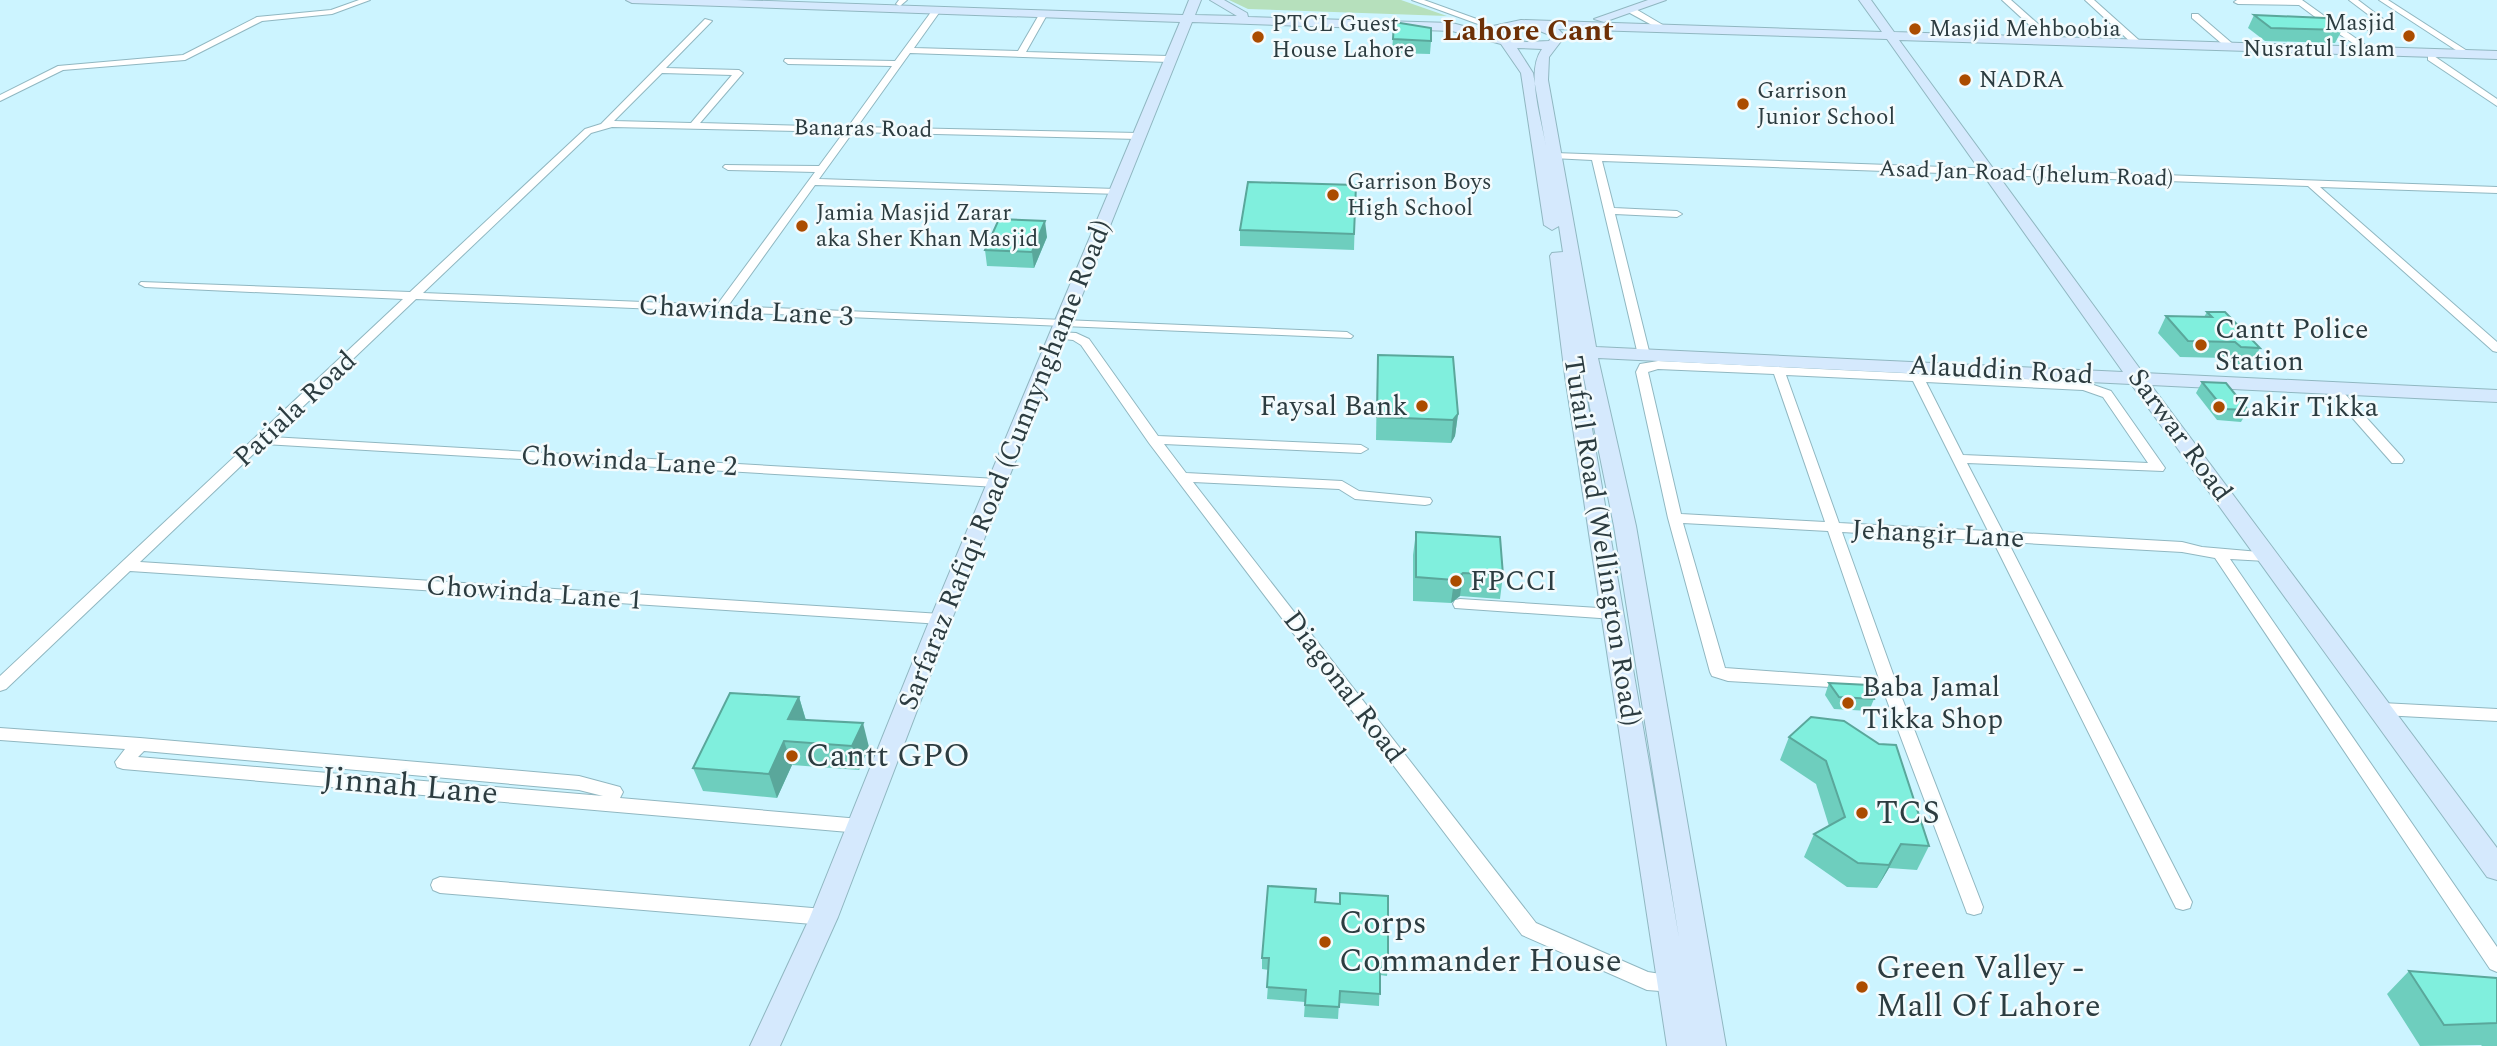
<svg xmlns="http://www.w3.org/2000/svg" width="2497" height="1046" viewBox="0 0 2497 1046" font-family="Spectral,serif">
<style>
.green{fill:#b6e0bc}
.lines{fill:none;stroke-linecap:round;stroke-linejoin:round}
.street-casing{stroke:#90b7c1;stroke-width:2}
.secondary-casing{stroke:#90b7c1;stroke-width:2}
.street{fill:#fff;fill-rule:evenodd}
.secondary{fill:#d5e9fd;fill-rule:evenodd}
.wall{fill:#6ecebe}
.shaded-wall{fill:#5aa79b}
.building{fill:#80efdd;stroke:#5aa79b;stroke-width:2}
.poi-dot{fill:#ab4c00;stroke:#f3fbfd;stroke-width:2.5}
.labels{text-anchor:middle;dominant-baseline:central;stroke-width:5;stroke-linejoin:round;paint-order:stroke}
.far-poi-label{font-size:23px;fill:#2c3c40;stroke:#f3fbfd;text-anchor:start}
.far-street-label{font-size:23px;fill:#2c3c40;stroke:#f3fbfd}
.street-label{font-size:28px;fill:#2c3c40;stroke:#f3fbfd}
.poi-label{font-size:28px;fill:#2c3c40;stroke:#f3fbfd;text-anchor:start}
.far-district-label{font-size:30px;font-weight:bold;fill:#6d3006;stroke:#f3fbfd}
.near-poi-label{font-size:33px;fill:#2c3c40;stroke:#f3fbfd;text-anchor:start}
.near-street-label{font-size:33px;fill:#2c3c40;stroke:#f3fbfd}
</style>
<rect width="100%" height="100%" fill="#ccf4ff"/>
<!-- green -->
<polygon class="green" points="1229,0 1401,0 1447,16 1248,9"/>
<g class="lines">
<!-- street casing -->
<g class="street-casing">
<g id="street">
<polygon points="359,0 370,0 332,14 262,21 185,60 63,70 0,101 0,95 58,66 183,55 257,17 331,10"/>
<polygon points="899,0 907,0 900,6 896,4"/>
<polygon points="1412,0 1424,0 1485,22 1478,24"/>
<polygon points="2002,0 2011,0 2055,39 2055,43 2049,43"/>
<polygon points="2085,0 2094,0 2141,42 2141,46 2135,46"/>
<polygon points="2237,0 2302,0 2337,25 2382,25 2349,0 2358,0 2395,28 2391,30 2344,30 2371,49 2372,51 2368,53 2333,30 2316,29 2316,25 2326,25 2299,5 2238,4 2234,2"/>
<polygon points="2379,0 2388,0 2472,54 2465,56"/>
<path d="M 934,8 L 941,10 L 914,48 L 1018,51 L 1040,13 L 1044,11 L 1048,13 L 1026,52 L 1168,56 L 1172,59 L 1168,62 L 910,53 L 857,127 L 1138,133 L 1143,136 L 1138,139 L 853,132 L 819,179 L 1116,189 L 1121,192 L 1120,194 L 815,185 L 728,306 L 1347,332 L 1353,336 L 1351,338 L 416,299 L 271,437 L 997,479 L 1004,483 L 997,487 L 264,444 L 140,562 L 941,614 L 946,615 L 949,619 L 946,623 L 941,624 L 130,571 L 6,689 L 0,691 L 0,676 L 403,299 L 145,287 L 139,284 L 141,282 L 410,292 L 585,129 L 601,124 L 705,19 L 712,21 L 666,68 L 739,70 L 743,73 L 700,123 L 848,127 L 892,66 L 788,64 L 784,61 L 785,59 L 895,61 ZM 662,73 L 732,75 L 691,123 L 614,121 ZM 612,127 L 844,132 L 819,166 L 725,165 L 723,167 L 728,170 L 815,172 L 717,305 L 423,293 L 591,133 Z"/>
<polygon points="1628,8 1634,8 1668,28 1661,30 1628,12"/>
<polygon points="2192,14 2198,14 2234,45 2234,49 2228,49 2192,18"/>
<polygon points="2428,56 2434,56 2497,99 2497,106 2428,60"/>
<polygon points="1555,153 2497,187 2497,193 2320,187 2497,342 2497,352 2493,351 2308,186 1602,161 1614,208 1677,211 1682,214 1677,217 1615,214 1650,355 1644,359 1638,355 1592,160 1552,158 1552,154"/>
<polygon points="1059,332 1076,333 1089,339 1158,436 1361,445 1368,449 1361,453 1164,444 1186,473 1342,481 1359,491 1430,498 1432,501 1430,504 1425,505 1355,499 1339,489 1193,482 1536,923 1648,972 1680,977 1683,983 1680,989 1673,992 1647,990 1522,935 1149,443 1081,345 1073,340 1055,338 1053,336"/>
<path d="M 1658,361 L 2085,382 L 2111,391 L 2165,468 L 2163,471 L 1967,463 L 2003,532 L 2182,542 L 2202,547 L 2271,553 L 2273,556 L 2271,559 L 2266,561 L 2230,559 L 2497,947 L 2497,972 L 2490,969 L 2215,558 L 2182,552 L 2008,542 L 2192,902 L 2190,908 L 2183,910 L 2176,908 L 1993,541 L 1842,532 L 1897,685 L 1983,907 L 1981,913 L 1974,915 L 1967,913 L 1883,690 L 1728,681 L 1712,676 L 1710,672 L 1668,518 L 1636,372 L 1640,364 ZM 1658,369 L 1774,374 L 1825,522 L 1681,514 L 1648,372 ZM 1786,375 L 1913,381 L 1988,531 L 1839,523 ZM 1926,382 L 2083,390 L 2103,397 L 2148,463 L 1963,455 ZM 1683,523 L 1828,531 L 1879,679 L 1725,668 Z"/>
<polygon points="2331,382 2335,383 2402,457 2404,460 2402,463 2392,463 2327,389 2325,386"/>
<polygon points="1460,599 1614,609 1619,610 1622,614 1619,618 1614,619 1455,608 1453,604 1455,600"/>
<polygon points="2382,703 2497,709 2497,721 2382,715 2376,713 2374,709 2376,705"/>
<path d="M 0,728 L 140,738 L 579,776 L 620,787 L 623,792 L 620,798 L 860,819 L 866,821 L 869,826 L 866,831 L 860,833 L 123,769 L 117,767 L 115,762 L 125,749 L 0,740 ZM 144,751 L 579,790 L 603,796 L 138,757 Z"/>
<polygon points="440,877 824,909 831,911 833,917 831,923 824,925 440,893 433,890 431,885 433,880"/>
</g>
</g>
<!-- secondary casing -->
<g class="secondary-casing">
<g id="secondary">
<path d="M 626,0 L 737,0 L 1183,15 L 1189,0 L 1201,0 L 1195,15 L 1237,16 L 1210,0 L 1224,0 L 1247,13 L 1248,17 L 1452,23 L 1490,33 L 1493,26 L 1521,20 L 1882,32 L 1859,0 L 1871,0 L 1894,32 L 2497,51 L 2497,59 L 1899,40 L 2143,373 L 2497,390 L 2497,402 L 2151,385 L 2497,848 L 2497,880 L 2487,877 L 2131,384 L 1598,358 L 1636,526 L 1726,1046 L 1667,1046 L 1565,376 L 1550,256 L 1552,253 L 1563,252 L 1559,226 L 1552,230 L 1544,225 L 1521,73 L 1501,44 L 1452,31 L 1192,22 L 952,619 L 838,917 L 780,1046 L 750,1046 L 810,917 L 930,619 L 1180,22 L 632,3 ZM 1530,27 L 1552,36 L 1549,41 L 1526,42 L 1502,37 L 1503,31 ZM 1558,29 L 1887,39 L 2123,372 L 1596,347 L 1548,80 L 1549,57 L 1565,36 ZM 1517,48 L 1542,49 C 1525,72 1542,120 1546,147 L 1533,73 ZM 1581,363 L 1614,526 L 1679,938 L 1583,376 Z"/>
<polygon points="1648,0 1666,0 1604,22 1594,19"/>
</g>
</g>
<!-- street -->
<use href="#street" class="street"/>
<!-- secondary -->
<use href="#secondary" class="secondary"/>
</g>
<!-- wall -->
<g class="wall">
<polygon points="2254,15 2342,30 2335,43 2265,41 2248,28"/>
<polygon points="1394,22 1431,41 1430,54 1392,53"/>
<polygon points="1356,185 1354,250 1240,246 1240,230"/>
<polygon points="1047,237 1034,268 987,266 985,250"/>
<polygon points="2207,312 2260,348 2251,364 2232,364 2226,358 2180,357 2158,333 2166,316 2204,317"/>
<polygon points="1378,355 1458,414 1455,436 1451,443 1376,440 1377,376"/>
<polygon points="2202,382 2248,410 2241,422 2217,420 2196,393"/>
<polygon points="1416,532 1503,575 1500,599 1460,596 1451,603 1413,601 1413,555"/>
<polygon points="1829,683 1874,699 1869,711 1834,709 1825,695"/>
<polygon points="799,697 806,720 869,747 859,770 792,765 777,798 703,791 693,768"/>
<polygon points="1811,717 1929,846 1917,870 1889,868 1877,888 1847,887 1804,857 1814,834 1829,826 1816,784 1780,760 1789,737"/>
<polygon points="1315,902 1388,964 1387,976 1380,975 1379,1006 1339,1003 1338,1019 1304,1017 1305,1002 1267,999 1269,970 1262,969 1262,958"/>
<polygon points="2409,971 2497,978 2497,1046 2481,1046 2482,1045 2420,1046 2387,994"/>
</g>
<!-- shaded-wall -->
<g class="shaded-wall">
<polygon points="1045,221 1047,237 1034,268 1032,252"/>
<polygon points="1458,414 1455,436 1451,443 1453,420"/>
<polygon points="1463,573 1460,596 1451,603 1454,580"/>
<polygon points="799,697 806,721 795,743 788,719"/>
<polygon points="863,723 869,747 859,770 852,746"/>
<polygon points="784,741 792,765 777,798 769,774"/>
<polygon points="1901,844 1889,868 1877,888 1889,865"/>
</g>
<!-- building -->
<g class="building">
<polygon points="2254,15 2325,18 2342,30 2271,28"/>
<polygon points="1394,22 1431,28 1431,41 1393,39"/>
<polygon points="1248,182 1356,185 1354,234 1240,230"/>
<polygon points="999,219 1045,221 1032,252 985,250"/>
<polygon points="2207,312 2225,312 2260,348 2241,347 2235,342 2188,341 2166,316 2212,317"/>
<polygon points="1378,355 1453,357 1458,414 1453,420 1377,417"/>
<polygon points="2202,382 2226,383 2248,410 2224,409"/>
<polygon points="1416,532 1500,537 1503,575 1463,573 1454,580 1416,577"/>
<polygon points="1829,683 1869,685 1874,699 1839,697"/>
<polygon points="730,693 799,697 788,719 863,723 852,746 784,741 769,774 693,768"/>
<polygon points="1811,717 1844,721 1879,744 1896,745 1929,846 1901,844 1889,865 1858,863 1814,834 1845,817 1826,761 1789,737"/>
<polygon points="1268,886 1316,889 1315,902 1340,904 1340,893 1388,896 1388,964 1380,963 1380,994 1340,991 1339,1007 1305,1005 1306,990 1267,987 1269,958 1262,958"/>
<polygon points="2409,971 2497,978 2497,1023 2444,1025"/>
</g>
<!-- markers -->
<g class="poi-dot">
<circle cx="1915" cy="29" r="7"/>
<circle cx="2409" cy="36" r="7"/>
<circle cx="1258" cy="37" r="7"/>
<circle cx="1965" cy="80" r="7"/>
<circle cx="1743" cy="104" r="7"/>
<circle cx="1333" cy="195" r="7"/>
<circle cx="802" cy="226" r="7"/>
<circle cx="2201" cy="345" r="7"/>
<circle cx="1422" cy="406" r="7"/>
<circle cx="2219" cy="407" r="7"/>
<circle cx="1456" cy="581" r="7"/>
<circle cx="1848" cy="703" r="7"/>
<circle cx="792" cy="756" r="7"/>
<circle cx="1862" cy="813" r="7"/>
<circle cx="1325" cy="942" r="7"/>
<circle cx="1862" cy="987" r="7"/>
</g>
<g class="labels">
<!-- far-poi labels -->
<g class="far-poi-label">
<text x="2395" y="23" text-anchor="end">Masjid<tspan x="2395" dy="26">Nusratul Islam</tspan></text>
<text x="1272" y="24">PTCL Guest<tspan x="1272" dy="26">House Lahore</tspan></text>
<text x="1929" y="29">Masjid Mehboobia</text>
<text x="1979" y="80">NADRA</text>
<text x="1757" y="91">Garrison<tspan x="1757" dy="26">Junior School</tspan></text>
<text x="1347" y="182">Garrison Boys<tspan x="1347" dy="26">High School</tspan></text>
<text x="816" y="213">Jamia Masjid Zarar<tspan x="816" dy="26">aka Sher Khan Masjid</tspan></text>
</g>
<!-- far-street labels -->
<g class="far-street-label">
<text transform="translate(863 129) rotate(1)">Banaras Road</text>
<text transform="translate(2026 174) rotate(2)">Asad Jan Road (Jhelum Road)</text>
</g>
<!-- street labels -->
<g class="street-label">
<text transform="translate(746 311) rotate(3)">Chawinda Lane 3</text>
<text transform="translate(2001 370) rotate(3)">Alauddin Road</text>
<text transform="translate(295 409) rotate(-43)">Patiala Road</text>
<text transform="translate(2180 435) rotate(54)">Sarwar Road</text>
<text transform="translate(629 461) rotate(3)">Chowinda Lane 2</text>
<text transform="translate(1005 465) rotate(-68)">Sarfaraz Rafiqi Road (Cunnynghame Road)</text>
<text transform="translate(1938 534) rotate(3)">Jehangir Lane</text>
<text transform="translate(1602 541) rotate(81)">Tufail Road (Wellington Road)</text>
<text transform="translate(534 593) rotate(4)">Chowinda Lane 1</text>
<text transform="translate(1344 687) rotate(53)">Diagonal Road</text>
</g>
<!-- poi labels -->
<g class="poi-label">
<text x="2215" y="329">Cantt Police<tspan x="2215" dy="32">Station</tspan></text>
<text x="1408" y="406" text-anchor="end">Faysal Bank</text>
<text x="2233" y="407">Zakir Tikka</text>
<text x="1470" y="581">FPCCI</text>
<text x="1862" y="687">Baba Jamal<tspan x="1862" dy="32">Tikka Shop</tspan></text>
</g>
<!-- far-district labels -->
<g class="far-district-label">
<text x="1528" y="31">Lahore Cant</text>
</g>
<!-- near-poi labels -->
<g class="near-poi-label">
<text x="806" y="756">Cantt GPO</text>
<text x="1876" y="813">TCS</text>
<text x="1339" y="923">Corps<tspan x="1339" dy="38">Commander House</tspan></text>
<text x="1876" y="968">Green Valley -<tspan x="1876" dy="38">Mall Of Lahore</tspan></text>
</g>
<!-- near-street labels -->
<g class="near-street-label">
<text transform="translate(410 786) rotate(5)">Jinnah Lane</text>
</g>
</g>
</svg>
